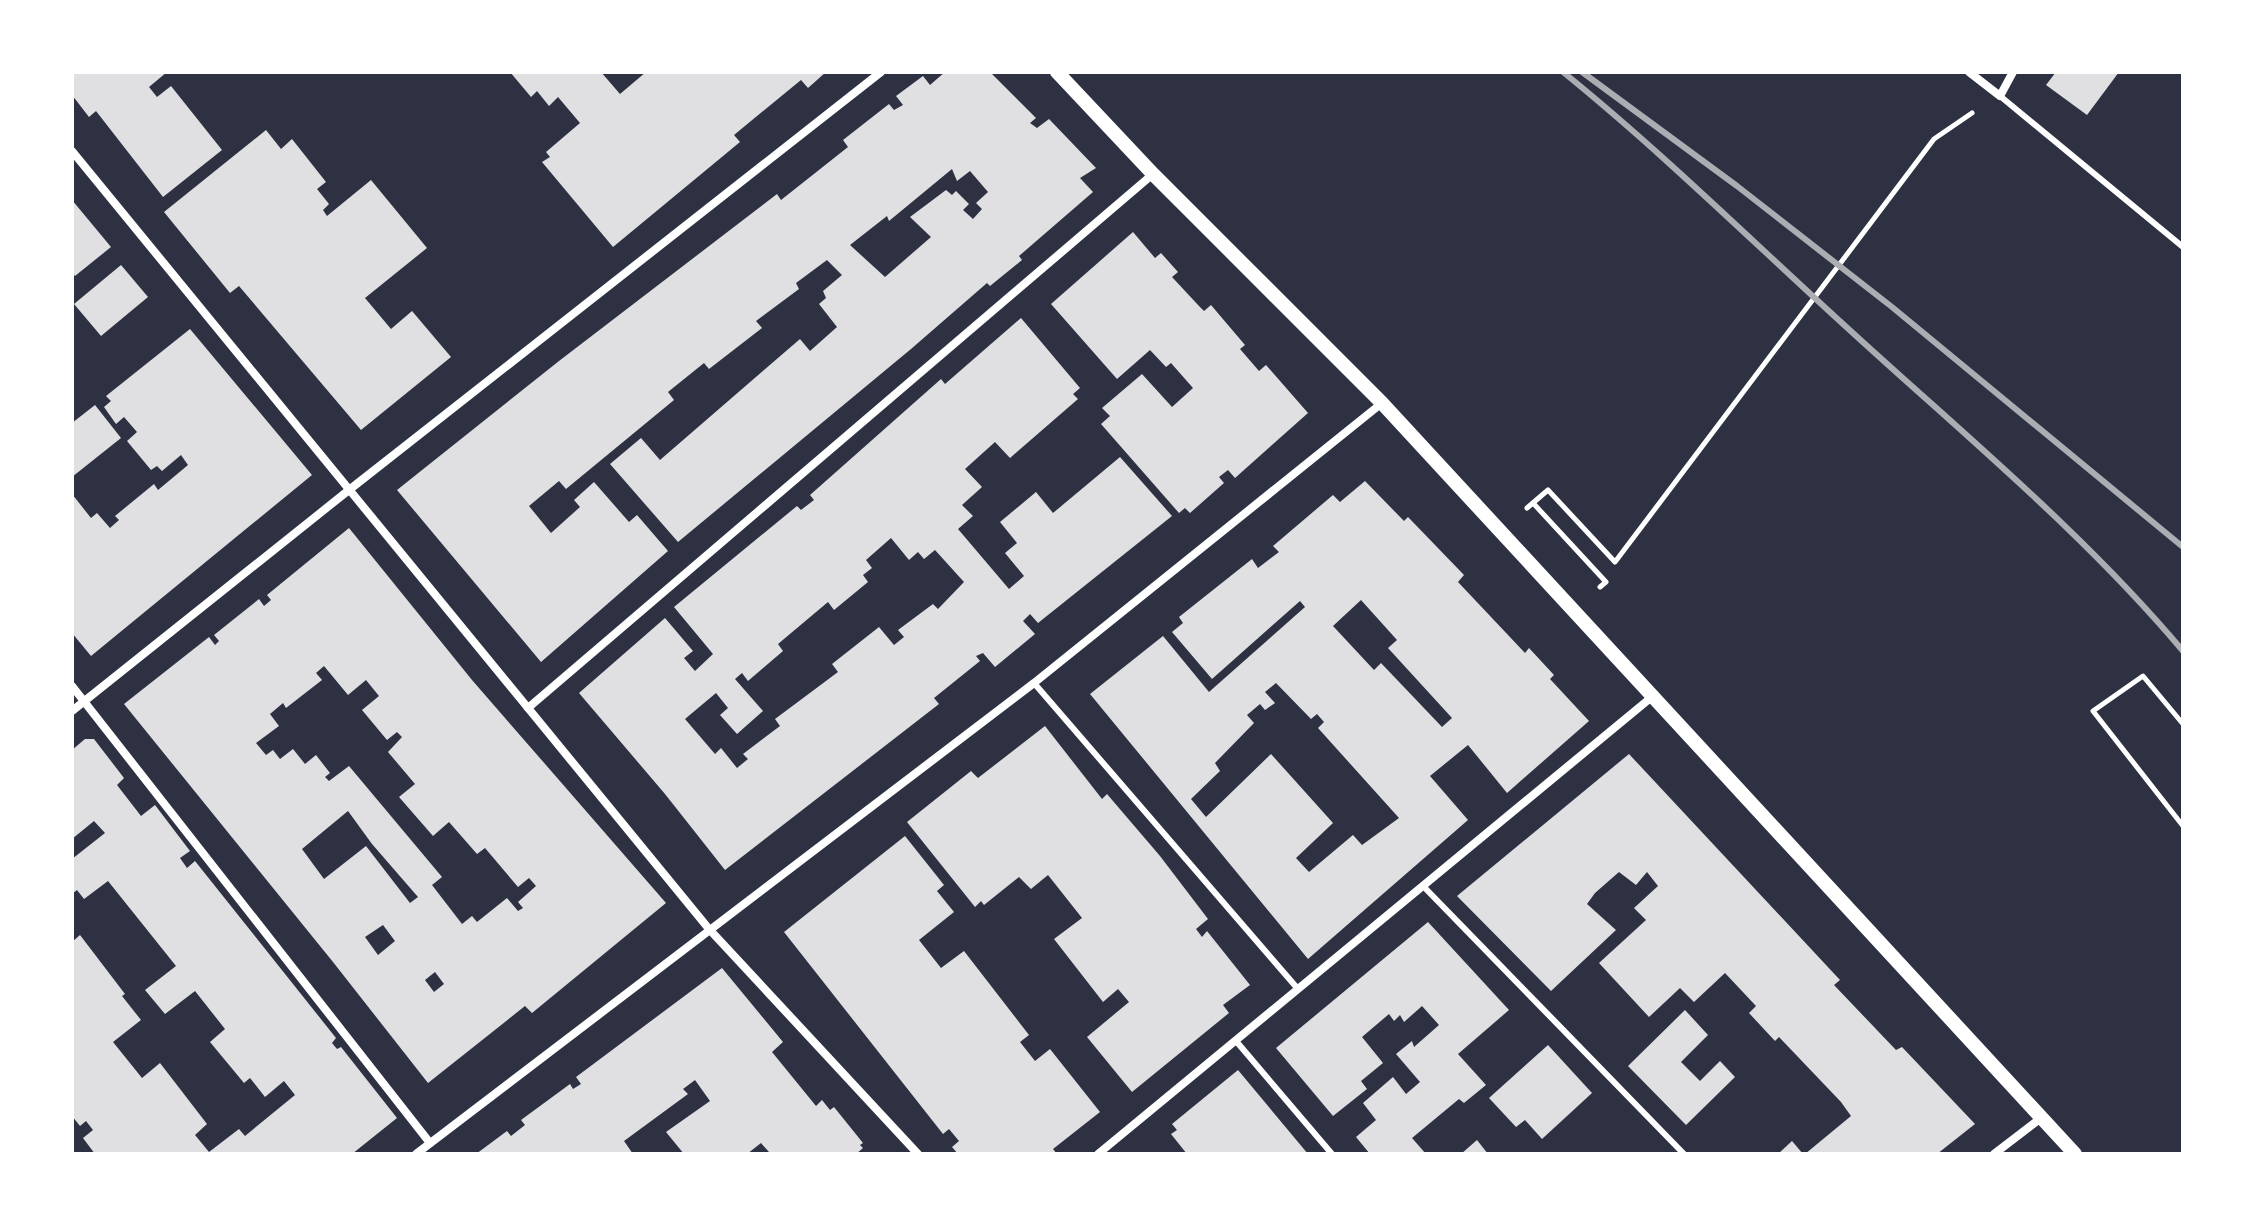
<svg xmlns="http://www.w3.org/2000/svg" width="2255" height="1226" viewBox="0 0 2255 1226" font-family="Manrope,sans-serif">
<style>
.building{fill:#e0e0e3;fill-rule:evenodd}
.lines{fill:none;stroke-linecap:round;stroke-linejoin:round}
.path{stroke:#fff;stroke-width:5}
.service{stroke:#fff;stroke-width:6}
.minor{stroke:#fff;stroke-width:8}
.tertiary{stroke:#fff;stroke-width:14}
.rail{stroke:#abadb3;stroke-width:6}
</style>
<rect width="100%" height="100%" fill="#2d3142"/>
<!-- building -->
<g class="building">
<polygon points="72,72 167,72 149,87 157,97 171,86 222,150 163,197 96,111 89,117 72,95"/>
<polygon points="510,72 601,72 620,94 646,72 826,72 808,88 801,80 734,135 740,142 613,247 542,162 550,157 546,152 580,123 558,97 549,106 537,91 531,97"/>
<path d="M 945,72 L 990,72 L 1036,118 L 1030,123 L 1037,128 L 1049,119 L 1096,168 L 1080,178 L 1093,192 L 1019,256 L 1022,260 L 990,286 L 987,283 L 911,349 L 678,542 L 610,464 L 641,438 L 660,460 L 800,339 L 810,351 L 837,327 L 819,304 L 826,298 L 823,291 L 842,275 L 827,260 L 796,283 L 799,289 L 756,321 L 762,328 L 709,369 L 704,363 L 668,392 L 674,400 L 566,489 L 559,481 L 529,506 L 551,533 L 580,507 L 574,500 L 594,482 L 629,522 L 637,515 L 668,551 L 541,662 L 397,490 L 559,361 L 777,194 L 781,200 L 848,147 L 843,140 L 889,104 L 894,110 L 903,105 L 896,96 L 923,76 L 930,85 ZM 952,169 L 957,181 L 970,171 L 988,192 L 976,203 L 982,209 L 973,219 L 963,210 L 969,204 L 956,191 L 952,195 L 946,190 L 910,217 L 931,237 L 885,277 L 850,245 L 887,216 L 889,221 Z"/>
<polygon points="2056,72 2119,72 2087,115 2046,85"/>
<polygon points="266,130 281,149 292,139 326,182 317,189 329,204 323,210 327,216 371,180 427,248 365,298 391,329 412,311 451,357 361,430 239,286 230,293 164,212"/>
<polygon points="72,200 111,247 75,276 72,272"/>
<polygon points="1133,232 1155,258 1161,253 1178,272 1172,277 1199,306 1204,311 1211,305 1245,345 1240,349 1259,371 1266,365 1308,413 1235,478 1228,470 1219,477 1224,483 1190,513 1185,508 1179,513 1101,424 1110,416 1102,408 1142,374 1172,407 1193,388 1171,363 1166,367 1150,350 1117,379 1051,304"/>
<polygon points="121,265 148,297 101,336 74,304"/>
<path d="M 1021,318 L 1080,388 L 1073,394 L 1078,399 L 1010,458 L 995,442 L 965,469 L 982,487 L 962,505 L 973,516 L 958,529 L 1009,589 L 1024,576 L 1005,553 L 1017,543 L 1000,522 L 1036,492 L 1053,513 L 1120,457 L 1172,516 L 1038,623 L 1030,614 L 1023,621 L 1035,634 L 995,667 L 983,653 L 976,656 L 980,661 L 934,698 L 939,704 L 725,870 L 665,794 L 579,693 L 665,618 L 693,651 L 684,658 L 695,671 L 713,654 L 674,607 L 797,506 L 801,510 L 814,500 L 810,495 L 941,379 L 945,384 ZM 891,538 L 909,560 L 918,552 L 924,559 L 935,550 L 964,582 L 938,609 L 933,604 L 898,630 L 904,637 L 894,645 L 879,627 L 832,664 L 838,672 L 775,719 L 780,726 L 743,754 L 748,759 L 737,768 L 721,748 L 715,754 L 685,719 L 716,693 L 728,708 L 720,715 L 737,734 L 763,711 L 735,679 L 742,673 L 748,681 L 783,651 L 778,644 L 828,602 L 834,610 L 868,582 L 863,575 L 872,568 L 866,560 Z"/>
<polygon points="190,329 312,475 91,656 72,633 72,494 91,518 97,513 110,528 119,520 115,516 154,484 158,490 188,465 181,455 162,471 157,466 151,470 127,441 137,432 124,417 116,424 104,407 111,401 106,396"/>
<polygon points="95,405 121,438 72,477 72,423"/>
<path d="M 1365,481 L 1404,521 L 1408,517 L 1464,575 L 1458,582 L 1525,653 L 1529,648 L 1554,675 L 1550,679 L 1589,721 L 1507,793 L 1468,745 L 1430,776 L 1468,820 L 1308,959 L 1090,694 L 1163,636 L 1209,692 L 1305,607 L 1300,601 L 1212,679 L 1172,632 L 1183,623 L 1179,617 L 1252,559 L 1258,568 L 1279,552 L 1273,546 L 1333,495 L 1340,502 ZM 1361,600 L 1397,640 L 1388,648 L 1452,718 L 1442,727 L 1381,663 L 1374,670 L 1333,626 ZM 1276,683 L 1311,719 L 1317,714 L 1324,722 L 1318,728 L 1399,818 L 1362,845 L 1353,835 L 1309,872 L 1296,858 L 1333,823 L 1271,754 L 1206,817 L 1191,799 L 1220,771 L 1215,763 L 1254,723 L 1247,715 L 1260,704 L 1265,710 L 1275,703 L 1265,692 Z"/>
<path d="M 349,528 L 472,680 L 666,903 L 532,1013 L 525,1006 L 428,1083 L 333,962 L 124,704 L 209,637 L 215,645 L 219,641 L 214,635 L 259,599 L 264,606 L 271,600 L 267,595 ZM 324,666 L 348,695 L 366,680 L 379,696 L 362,710 L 387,740 L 397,732 L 402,737 L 388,752 L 415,784 L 399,797 L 433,836 L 449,822 L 477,854 L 485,848 L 518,887 L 529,878 L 536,886 L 518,902 L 523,908 L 518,911 L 507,898 L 477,922 L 472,916 L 462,924 L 432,885 L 442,877 L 349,766 L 329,781 L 325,777 L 330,773 L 316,755 L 305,764 L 293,749 L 280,759 L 273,750 L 266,755 L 256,743 L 279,726 L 270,714 L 283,703 L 286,708 L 322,680 L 316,673 ZM 348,811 L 372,844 L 418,897 L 410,903 L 366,846 L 324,879 L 302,849 ZM 383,925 L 395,941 L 378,955 L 365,937 ZM 435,972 L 444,984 L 434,992 L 425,980 Z"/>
<polygon points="1045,726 1102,799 1107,794 1160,856 1208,919 1196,929 1202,937 1207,931 1250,985 1223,1005 1229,1013 1132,1092 1087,1037 1129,1002 1118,989 1103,1002 1054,939 1082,918 1048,875 1031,889 1019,877 984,905 981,901 975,907 907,822 971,771 978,778"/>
<polygon points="85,739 94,739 124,778 117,785 141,816 155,805 190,851 180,858 187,868 195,861 336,1038 332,1043 337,1049 341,1047 397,1118 352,1154 95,1154 83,1138 93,1130 86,1121 80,1126 72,1116 72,942 80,935 125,994 122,996 141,1020 113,1042 142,1078 160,1063 207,1124 195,1135 209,1152 239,1129 245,1136 295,1095 284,1081 265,1097 250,1078 244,1083 210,1042 225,1029 195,991 165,1014 145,990 176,966 108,881 84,899 77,890 72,894 72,859 105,833 94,821 72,839 72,750"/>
<polygon points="1629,754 1840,980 1834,985 1896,1050 1902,1047 1975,1124 1937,1154 1805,1154 1851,1116 1841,1102 1779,1037 1775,1041 1749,1013 1756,1006 1725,973 1694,1002 1680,988 1649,1017 1599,963 1646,920 1634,908 1658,886 1647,872 1636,885 1619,872 1595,893 1587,904 1616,930 1551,991 1457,896"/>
<polygon points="905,836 944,885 937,891 954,912 919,940 941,968 964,951 1029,1035 1020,1042 1035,1061 1050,1049 1100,1112 1053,1149 1057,1154 958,1154 952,1147 959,1141 949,1129 943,1134 784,932"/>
<polygon points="1428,922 1509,1010 1458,1054 1486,1085 1464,1103 1459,1099 1412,1138 1426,1154 1370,1154 1356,1137 1376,1120 1363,1103 1393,1077 1406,1094 1420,1082 1396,1054 1412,1041 1414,1047 1439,1025 1422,1006 1404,1022 1400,1015 1394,1021 1389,1014 1362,1037 1383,1063 1361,1081 1367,1089 1333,1116 1276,1048"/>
<polygon points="722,968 783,1042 772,1052 816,1106 822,1100 830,1110 834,1107 863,1143 860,1145 863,1148 856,1154 766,1154 769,1152 761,1143 747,1154 684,1154 666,1132 710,1101 695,1080 683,1089 688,1094 624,1141 633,1154 476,1154 507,1131 511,1136 525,1125 521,1120 570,1084 573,1089 581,1084 576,1077"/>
<polygon points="1685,1010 1708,1035 1681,1062 1700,1081 1720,1061 1735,1077 1686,1125 1628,1066"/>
<polygon points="1548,1045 1592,1093 1542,1139 1525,1120 1516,1127 1489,1098"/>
<polygon points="1238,1070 1308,1154 1187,1154 1171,1134 1177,1130 1172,1124"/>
<polygon points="1477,1140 1488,1154 1461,1154"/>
<polygon points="1792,1141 1803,1154 1778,1154"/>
</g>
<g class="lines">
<!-- path -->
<g class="path">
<polyline points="1533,503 1606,582 1600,587"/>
<polyline points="1527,508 1548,490 1615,562 1934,139 1972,113"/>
<polyline points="2183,724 2143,676 2093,711 2183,826"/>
</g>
<!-- service -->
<g class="service">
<polyline points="2000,96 2183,247"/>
<polyline points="1034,683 1298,989"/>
<polyline points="1423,886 1684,1154"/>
<polyline points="1236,1041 1332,1154"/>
</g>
<!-- minor -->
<g class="minor">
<polyline points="1969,72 2000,96 2013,72"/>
<polyline points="72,151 709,929 918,1154"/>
<polyline points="72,686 430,1143"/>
<polyline points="528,708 1153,174"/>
<polyline points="72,711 349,490 881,72"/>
<polyline points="416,1154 1034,683 1382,403"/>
<polyline points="1098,1154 1653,696"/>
<polyline points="1994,1154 2041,1118"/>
</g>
<!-- tertiary -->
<polyline class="tertiary" points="1057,72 1153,174 1382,403 2075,1154"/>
<!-- rail -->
<g class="rail">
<path d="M 1563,72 C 1668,157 1764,253 1865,344 C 1974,443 2088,538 2183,651"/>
<polyline points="1582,72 1737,186 1892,307 2183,547"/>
</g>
</g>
<!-- border -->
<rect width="2255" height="1226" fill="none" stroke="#ffffff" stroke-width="148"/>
</svg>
